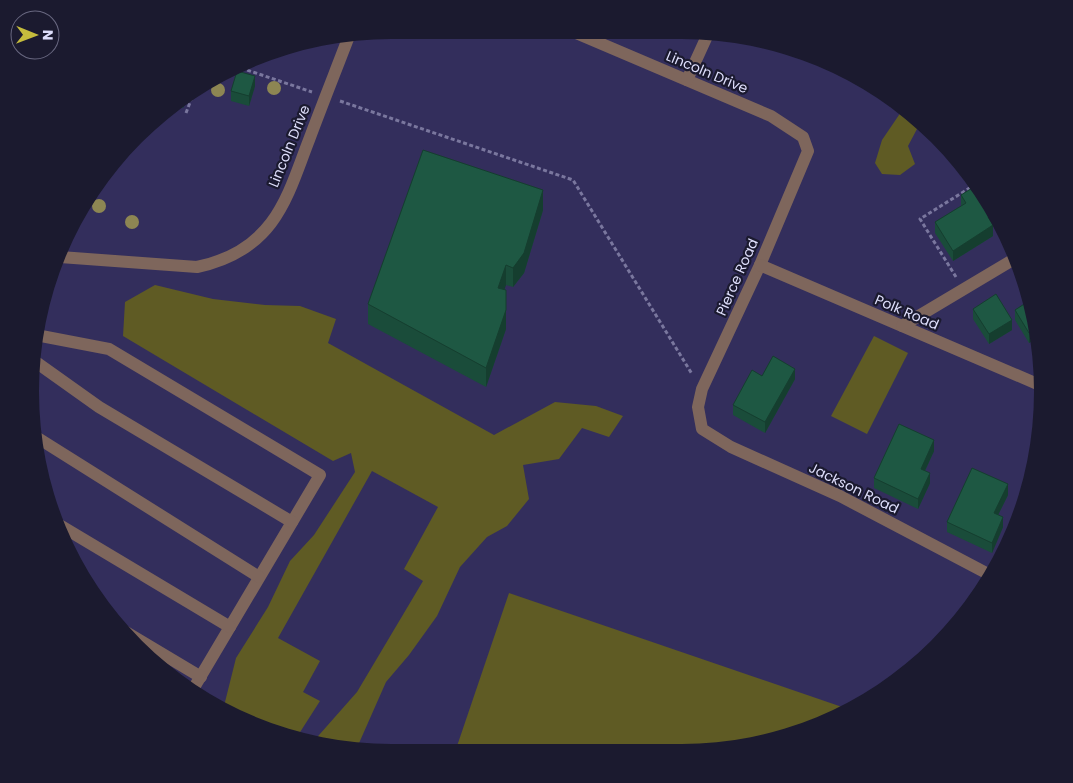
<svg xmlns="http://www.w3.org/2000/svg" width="1073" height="783" viewBox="0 0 1073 783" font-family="Poppins,sans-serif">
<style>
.green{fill:#5f5b24}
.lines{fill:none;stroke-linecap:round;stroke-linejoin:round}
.path{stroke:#7a779e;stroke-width:3;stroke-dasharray:4 2.5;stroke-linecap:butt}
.minor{stroke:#7e665c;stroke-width:12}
.tree{fill:#8d8653}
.wall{fill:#1a4c3a}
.shaded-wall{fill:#153e2f}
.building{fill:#1e5843;stroke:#153e2f}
.labels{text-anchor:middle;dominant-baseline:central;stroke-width:4.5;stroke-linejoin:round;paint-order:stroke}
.street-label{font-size:14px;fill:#dedefb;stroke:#1b1a2f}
</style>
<rect width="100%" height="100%" fill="#332e5c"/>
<!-- green -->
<g class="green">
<polygon points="901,112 905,113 917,123 917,129 908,146 915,164 900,175 882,174 875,163 882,140"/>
<polygon points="155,285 213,299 265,305 300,306 336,319 328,343 494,435 555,402 596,406 623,416 609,437 582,428 559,459 523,465 529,499 507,526 487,537 460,567 437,616 409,655 386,682 356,750 312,743 357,692 423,581 404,569 438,507 372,471 278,638 320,661 303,692 320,701 295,740 223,710 236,658 268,607 290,561 314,535 355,472 351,453 333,461 123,336 125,302"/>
<polygon points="874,336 908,353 867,434 831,416"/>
<polygon points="509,593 848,709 820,725 729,750 455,752"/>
</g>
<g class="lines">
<!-- path -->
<g class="path">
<polyline points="241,68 312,92"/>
<polyline points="199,87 206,89 209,82"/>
<polyline points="340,101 573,180 692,374"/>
<polyline points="186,113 195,89"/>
<polyline points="956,277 920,219 976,184"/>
</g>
<!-- minor -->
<g class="minor">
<polyline points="569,30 771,116 803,137 808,151 760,265 702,389 698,407 702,429 731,447 840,496 992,576"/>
<polyline points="687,80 708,34"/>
<path d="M 60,257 L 197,267 C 226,261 252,248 271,223 C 289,199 298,168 309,140 C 322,105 336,70 349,36"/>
<polyline points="760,265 1042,386"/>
<polyline points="902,326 1016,258"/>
<polyline points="36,335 109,349 320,475 192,691"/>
<polyline points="33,360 99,407 292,522"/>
<polyline points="33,435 259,577"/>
<polyline points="56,523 230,627"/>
<polyline points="124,631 201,677"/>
</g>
</g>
<!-- trees -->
<g class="tree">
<circle cx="274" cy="88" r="7"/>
<circle cx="218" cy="90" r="7"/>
<circle cx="99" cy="206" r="7"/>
<circle cx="132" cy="222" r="7"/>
</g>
<!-- wall -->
<g class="wall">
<polygon points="255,86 249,106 231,101 231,91"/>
<polygon points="189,92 183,108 175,104"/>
<polygon points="977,185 999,221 993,225 993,236 953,261 935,233 935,222 961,206 961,195"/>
<polygon points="543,210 524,273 513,287 506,285 504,290 506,329 486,387 368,324 368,304"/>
<polygon points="1023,291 1031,298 1037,338 1029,343 1015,320 1015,310 1024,304 1023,301"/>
<polygon points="973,309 1012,330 989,344 973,319"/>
<polygon points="762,376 795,379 765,433 733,415 733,405"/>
<polygon points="934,451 925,471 930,483 918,509 874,488 874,478"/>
<polygon points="1008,495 998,515 1003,527 992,553 947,532 947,522"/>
</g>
<!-- shaded-wall -->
<g class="shaded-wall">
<polygon points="255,76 255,86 249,106 249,96"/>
<polygon points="189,92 183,108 183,98"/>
<polygon points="543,190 543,210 524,273 513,287 513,268"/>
<polygon points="994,213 999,221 988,228 988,217"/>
<polygon points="993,225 993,236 953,261 953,251"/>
<polygon points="506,265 506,285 498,307 498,288"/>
<polygon points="506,290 506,329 486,387 486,368"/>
<polygon points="1012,320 1012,330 989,344 989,334"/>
<polygon points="1036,329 1037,338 1029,343 1029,333"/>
<polygon points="795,369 795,379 765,433 765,422"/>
<polygon points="934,440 934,451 921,479 921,469"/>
<polygon points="930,473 930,483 918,509 918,499"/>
<polygon points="1008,484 1008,495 994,523 994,513"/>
<polygon points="1003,517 1003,527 992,553 992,543"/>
</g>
<!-- building -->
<g class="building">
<polygon points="237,71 255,76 249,96 231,91"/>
<polygon points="423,150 543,190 524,253 513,268 506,265 498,288 506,290 506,310 486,368 368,304"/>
<polygon points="977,185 994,213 988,217 993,225 953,251 935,222 966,203 961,195"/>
<polygon points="1027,288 1031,298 1036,329 1029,333 1015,310 1029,301 1023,291"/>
<polygon points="996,294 1012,320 989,334 973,309"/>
<polygon points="773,356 795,369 765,422 733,405 752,370 762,376"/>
<polygon points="899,424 934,440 921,469 930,473 918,499 874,478"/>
<polygon points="972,468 1008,484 994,513 1003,517 992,543 947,522"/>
</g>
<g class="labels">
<!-- street labels -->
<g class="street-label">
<text transform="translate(707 72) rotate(23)">Lincoln Drive</text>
<text transform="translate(289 146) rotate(-68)">Lincoln Drive</text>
<text transform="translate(737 277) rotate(-66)">Pierce Road</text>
<text transform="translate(907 312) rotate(23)">Polk Road</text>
<text transform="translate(854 488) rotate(26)">Jackson Road</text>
</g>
</g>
<!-- crop -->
<path d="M0 0H1073V783H0ZM391 39H682A352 352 0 0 1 1034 391V392A352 352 0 0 1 682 744H391A352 352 0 0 1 39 392V391A352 352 0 0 1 391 39Z" fill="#1b1a2f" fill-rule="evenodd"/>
<!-- north arrow -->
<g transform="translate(35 35) rotate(91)"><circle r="24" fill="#1b1a2f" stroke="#696881"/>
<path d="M0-4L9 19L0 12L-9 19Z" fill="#c5bc3d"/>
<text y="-8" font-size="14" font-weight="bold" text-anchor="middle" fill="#dedefb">N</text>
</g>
</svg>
